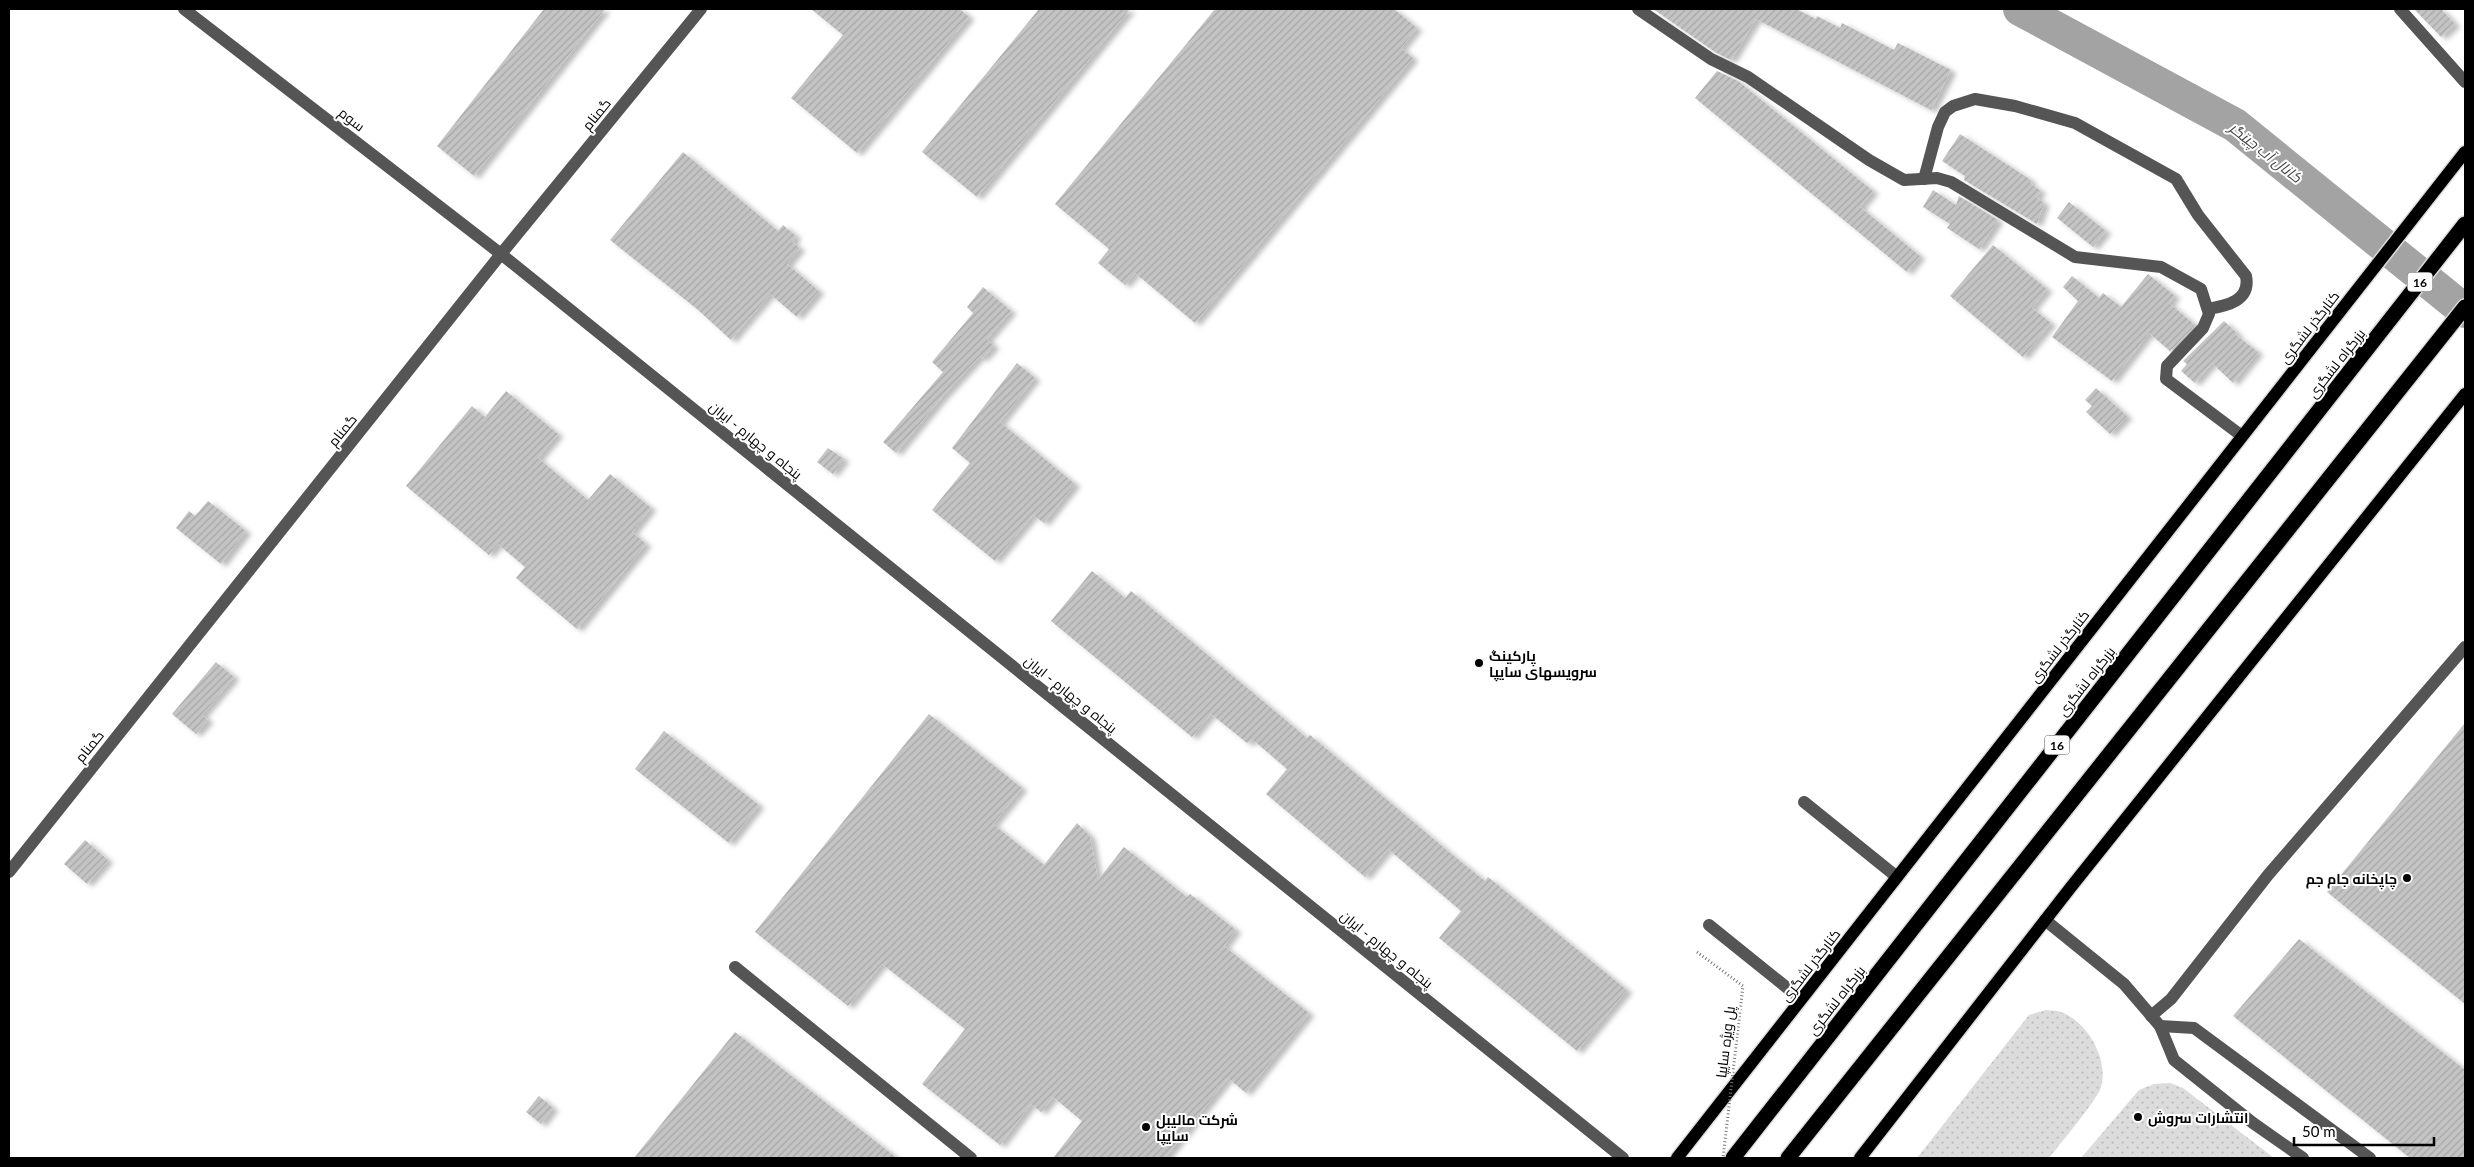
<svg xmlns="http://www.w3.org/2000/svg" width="2474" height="1167" viewBox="0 0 2474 1167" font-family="Lato,Cairo,sans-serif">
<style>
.grass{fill:url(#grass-dots)}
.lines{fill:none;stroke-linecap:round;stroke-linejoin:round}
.river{stroke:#a3a3a3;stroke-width:34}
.building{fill:url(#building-hatch);filter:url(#shadow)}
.major-casing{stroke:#dbdbdb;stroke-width:15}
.highway-casing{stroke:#dbdbdb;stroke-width:18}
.minor{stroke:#555;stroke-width:12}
.major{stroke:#000;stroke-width:12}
.highway{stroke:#000;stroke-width:15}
.path-bridge{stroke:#777;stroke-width:3;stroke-dasharray:1 2.5;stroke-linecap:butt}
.poi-dot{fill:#000;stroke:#fff;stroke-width:2}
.labels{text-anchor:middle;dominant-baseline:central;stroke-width:4;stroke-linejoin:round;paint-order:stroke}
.shield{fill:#fff;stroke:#4c4c4c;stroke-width:1}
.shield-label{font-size:12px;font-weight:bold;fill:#000}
.street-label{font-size:14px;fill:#000;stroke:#fff}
.poi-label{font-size:14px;font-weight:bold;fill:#000;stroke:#fff;text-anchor:start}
.water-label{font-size:15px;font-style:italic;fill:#444;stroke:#fff}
</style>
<defs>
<pattern id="grass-dots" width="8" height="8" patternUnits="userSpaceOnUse" patternTransform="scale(1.25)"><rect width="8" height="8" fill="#dcdcdc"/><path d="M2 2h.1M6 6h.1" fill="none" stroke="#bbb" stroke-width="1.8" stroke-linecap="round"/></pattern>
<pattern id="building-hatch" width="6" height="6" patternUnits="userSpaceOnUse" patternTransform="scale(1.25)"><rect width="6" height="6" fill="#c4c4c4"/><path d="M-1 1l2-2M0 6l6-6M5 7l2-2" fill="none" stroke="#a7a7a7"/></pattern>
<filter id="shadow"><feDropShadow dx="5.5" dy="3" stdDeviation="2.5" flood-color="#0004"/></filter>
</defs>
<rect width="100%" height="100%" fill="#fff"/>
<!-- grass -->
<g class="grass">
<path d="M 2046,1010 C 2050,1011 2057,1010 2061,1012 C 2088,1022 2109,1060 2101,1087 C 2097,1100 2060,1144 2049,1158 L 1917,1158 L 2029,1015 Z"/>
<polygon points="2170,1083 2183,1088 2274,1158 2081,1158 2139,1090 2154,1084"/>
</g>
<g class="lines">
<!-- river -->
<polyline class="river" points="2020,9 2235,125 2465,311"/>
</g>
<!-- building -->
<g class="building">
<polygon points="544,9 605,9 474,176 437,146"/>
<polygon points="811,9 960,9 969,17 857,153 791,98 843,35"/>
<polygon points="1039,9 1130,9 977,197 922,152"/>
<polygon points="1215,9 1394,9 1417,28 1401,48 1413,58 1195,323 1135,273 1125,285 1098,263 1109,249 1055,204"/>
<polygon points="1653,9 1796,9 1816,19 1817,16 1840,28 1842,23 1894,50 1898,43 1951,70 1931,110 1756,19 1731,60 1715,52"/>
<polygon points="2414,9 2441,9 2455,24 2441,37"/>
<polygon points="1717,71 1738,81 1873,191 1860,207 1920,256 1907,272 1695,98"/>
<polygon points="1960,134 2031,180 2030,183 2041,191 2036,197 2044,203 2037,224 1964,180 1965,176 1942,161"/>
<polygon points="683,152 778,231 783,225 796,236 792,242 800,248 787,264 819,291 797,317 770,294 731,340 697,309 610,240"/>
<polygon points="1933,190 1956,205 1959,196 1998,220 1979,249 1947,228 1950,224 1923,207"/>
<polygon points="2069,202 2106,231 2093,247 2057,218"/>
<polygon points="1993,245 2047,289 2032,308 2051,323 2023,357 1950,296"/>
<polygon points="2148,274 2175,296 2169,303 2195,325 2170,351 2149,333 2112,381 2052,337 2078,301 2063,287 2072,276 2099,298 2103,293 2121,307"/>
<polygon points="983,287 1011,311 987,339 994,346 982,359 980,356 943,396 896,453 883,442 943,372 932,362 973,313 967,307"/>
<polygon points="2224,321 2237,333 2236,335 2258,352 2233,383 2212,363 2195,383 2181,371 2187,364 2183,361"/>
<polygon points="1017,363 1035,378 1000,422 1075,484 1044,523 1033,515 995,561 932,510 970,463 952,448"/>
<polygon points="2096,388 2127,416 2110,434 2086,412 2092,406 2085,400"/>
<polygon points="506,391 558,434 538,458 588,500 610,474 651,508 632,532 646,544 577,629 516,578 525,567 498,544 489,555 406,486 472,406 485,417"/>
<polygon points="828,448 844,459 833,474 817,462"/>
<polygon points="208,501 246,531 221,564 176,528 189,511 195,516"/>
<polygon points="1092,571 1125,598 1131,591 1307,738 1310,735 1449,852 1485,881 1488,877 1627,990 1577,1051 1439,938 1461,911 1388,849 1365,877 1266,794 1287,769 1253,740 1247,743 1211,714 1192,737 1051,621"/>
<polygon points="216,662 234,677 202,715 208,720 196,734 172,714"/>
<polygon points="929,714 1022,788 993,824 1044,865 1077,823 1090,836 1098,880 1124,847 1187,897 1190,894 1236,930 1224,946 1309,1013 1246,1093 1228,1078 1165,1158 1053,1158 1082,1121 1053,1097 1041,1112 1031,1104 1000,1145 922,1084 965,1029 882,964 848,1006 755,932"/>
<polygon points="2465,723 2465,1004 2327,892"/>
<polygon points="664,731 759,805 729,843 635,769"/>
<polygon points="85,840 108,860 87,884 64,864"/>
<polygon points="2299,939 2465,1070 2465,1158 2410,1158 2233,1016"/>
<polygon points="735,1032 897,1158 634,1158"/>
<polygon points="539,1096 553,1108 541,1124 526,1112"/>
</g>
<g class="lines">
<!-- major casing -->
<g class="major-casing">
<g id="major">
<polyline points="1677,1158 2465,152"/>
<polyline points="1860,1158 2071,887 2465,394"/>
</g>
</g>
<!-- highway casing -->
<g class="highway-casing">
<g id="highway">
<polyline points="1733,1158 2465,224"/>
<polyline points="1788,1158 2465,307"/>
</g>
</g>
<!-- minor -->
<g class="minor">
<polyline points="184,9 501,254 1623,1158"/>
<polyline points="1638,9 1711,59 1748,77 1869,160 1904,180 1937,178 1951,182 2075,257 2161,267 2201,289 2209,314 2203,328 2167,366 2166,379 2242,436"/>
<polyline points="2400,9 2465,82"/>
<path d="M 1924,179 L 1938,127 L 1945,112 L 1953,106 L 1975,99 L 2015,106 L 2075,123 L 2176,179 L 2198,215 L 2246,276 C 2251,301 2226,306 2208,309"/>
<polyline points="1804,802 1897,877"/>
<polyline points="9,872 501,254 701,9"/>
<polyline points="2045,920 2124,984 2160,1026 2174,1060 2253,1123 2303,1158"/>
<polyline points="1709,925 1801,999"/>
<polyline points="735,967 971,1158"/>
<polyline points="2151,1016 2171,999 2268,875 2465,647"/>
<polyline points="2160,1026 2194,1028 2370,1158"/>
</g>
<!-- major -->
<use href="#major" class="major"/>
<!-- highway -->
<use href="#highway" class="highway"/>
<!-- path-bridge -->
<polyline class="path-bridge" points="1697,952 1743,986 1723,1158"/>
</g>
<!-- markers -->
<g class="poi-dot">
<circle cx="1479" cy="663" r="5"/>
<circle cx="2407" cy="878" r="5"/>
<circle cx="2138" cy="1117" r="5"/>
<circle cx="1146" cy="1127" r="5"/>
</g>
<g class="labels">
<!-- shield labels -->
<g class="shield">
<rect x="2407.5" y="272.5" width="25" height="19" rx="4"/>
<rect x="2044.5" y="735.5" width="25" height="19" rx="4"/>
</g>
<g class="shield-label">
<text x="2420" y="282">16</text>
<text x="2057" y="745">16</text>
</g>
<!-- street labels -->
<g class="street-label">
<text transform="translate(596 114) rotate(-51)">گمنام</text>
<text transform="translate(352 119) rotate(38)">سوم</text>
<text transform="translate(2309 327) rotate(-52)">کنارگذر لشگری</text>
<text transform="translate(2336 363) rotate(-52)">بزرگراه لشگری</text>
<text transform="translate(342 430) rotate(-51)">گمنام</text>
<text transform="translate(756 440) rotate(39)">پنجاه و چهارم - ایران</text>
<text transform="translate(2059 646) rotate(-52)">کنارگذر لشگری</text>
<text transform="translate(2086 681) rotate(-52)">بزرگراه لشگری</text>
<text transform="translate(1071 694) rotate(39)">پنجاه و چهارم - ایران</text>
<text transform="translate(89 746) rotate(-51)">گمنام</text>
<text transform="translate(1387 949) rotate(39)">پنجاه و چهارم - ایران</text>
<text transform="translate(1810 965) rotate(-52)">کنارگذر لشگری</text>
<text transform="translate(1836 1000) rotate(-52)">بزرگراه لشگری</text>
<text transform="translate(1725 1042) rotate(-83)">پل ویژه سایپا</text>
</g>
<!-- poi labels -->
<g class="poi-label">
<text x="1489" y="655">پارکینگ<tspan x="1489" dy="16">سرویسهای سایپا</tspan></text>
<text x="2397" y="878" text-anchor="end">چاپخانه جام جم</text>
<text x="2148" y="1117">انتشارات سروش</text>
<text x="1156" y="1119">شرکت مالیبل<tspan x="1156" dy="16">سایپا</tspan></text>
</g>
<!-- water labels -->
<g class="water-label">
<text transform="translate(2266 152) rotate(38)">کانال آب چیتگر</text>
</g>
</g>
<!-- border -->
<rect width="2474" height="1167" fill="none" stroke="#000000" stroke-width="20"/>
<!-- scale -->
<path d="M2294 1137v8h140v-8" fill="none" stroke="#000000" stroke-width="2.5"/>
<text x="2302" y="1137" font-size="15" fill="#000000" stroke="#ffffff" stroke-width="4" paint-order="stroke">50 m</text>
</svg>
